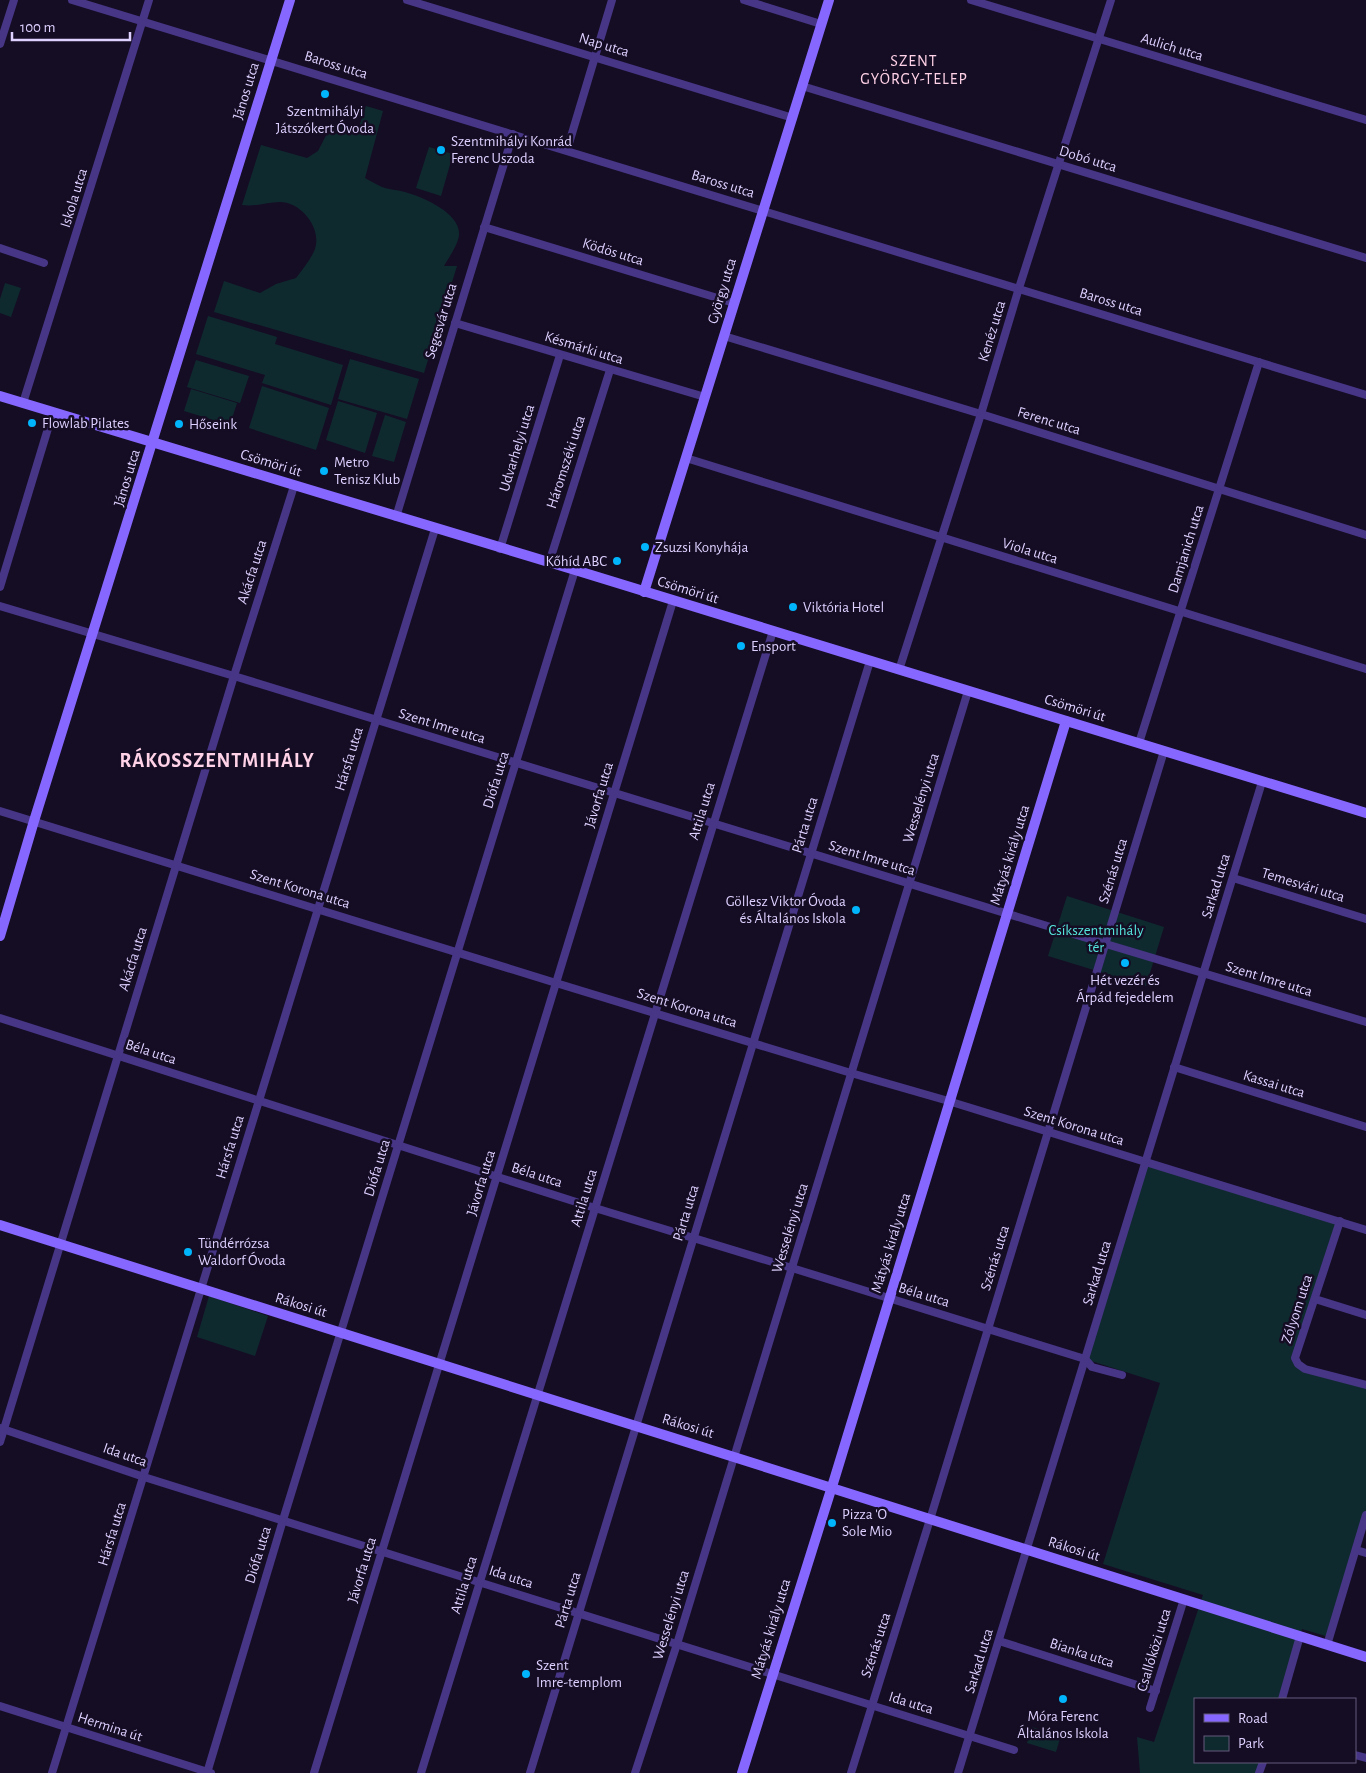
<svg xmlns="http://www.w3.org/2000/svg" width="1366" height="1773" viewBox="0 0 1366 1773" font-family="'Alegreya Sans',sans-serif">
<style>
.green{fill:#0f2a2f}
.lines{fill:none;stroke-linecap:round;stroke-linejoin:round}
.street{stroke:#473586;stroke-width:8}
.secondary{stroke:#8667ff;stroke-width:10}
.poi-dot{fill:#00b5fb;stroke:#150d24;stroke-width:2}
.labels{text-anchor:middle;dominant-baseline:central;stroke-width:5;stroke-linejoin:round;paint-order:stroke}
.street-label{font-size:15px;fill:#ded0ff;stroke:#150d24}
.poi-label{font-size:15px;fill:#ded0ff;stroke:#150d24;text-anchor:start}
.park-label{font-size:15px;fill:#55e6dc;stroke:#150d24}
.neighbourhood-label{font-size:16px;letter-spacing:1px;fill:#ffd2e7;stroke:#150d24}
.district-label{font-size:20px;font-weight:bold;letter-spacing:1px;fill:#ffd2e7;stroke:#150d24}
</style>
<rect width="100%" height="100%" fill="#150d24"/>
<!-- green -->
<g class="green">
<path d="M 366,106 L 383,111 L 365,178 C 370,181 376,184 382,187 C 390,190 400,190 408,193 C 425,198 461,214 459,235 C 458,245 449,257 444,266 L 457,266 L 424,373 L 214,312 L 224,281 L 260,293 L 276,284 L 296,278 C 303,269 311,259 315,249 C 322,228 301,202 280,202 C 267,202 256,207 242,205 L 261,145 L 307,158 L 318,151 L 332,124 L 348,126 L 358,130 Z"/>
<polygon points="429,147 453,154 441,196 416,188"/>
<polygon points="5,283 21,288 11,317 0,313 0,299"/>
<polygon points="208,316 277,337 275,344 343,365 331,405 262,383 265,375 196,354"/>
<polygon points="350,359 419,379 407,419 338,399"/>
<polygon points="196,360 249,376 240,403 187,387"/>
<polygon points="262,386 329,408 316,450 249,428"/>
<polygon points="191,389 237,403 230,425 184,411"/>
<polygon points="338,401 377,413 365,453 326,440"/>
<polygon points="385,415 406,422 394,462 372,456"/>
<polygon points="1067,896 1164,927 1146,986 1048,956"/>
<polygon points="1145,1163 1340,1221 1296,1355 1298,1364 1366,1385 1366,1515 1329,1637 1302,1629 1280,1699 1195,1699 1195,1762 1261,1762 1257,1773 1140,1773 1137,1737 1154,1742 1203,1595 1103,1564 1160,1383 1085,1359"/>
<polygon points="209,1296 268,1316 255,1356 197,1337"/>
<polygon points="1032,1727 1061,1735 1056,1752 1027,1743"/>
</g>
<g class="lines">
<!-- street -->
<g class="street">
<polyline points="72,0 1366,395"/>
<polyline points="407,0 793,118"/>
<polyline points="744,0 821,24"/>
<polyline points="971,0 1366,120"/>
<polyline points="0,44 14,0"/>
<polyline points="802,86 1366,258"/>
<polyline points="567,150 612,0"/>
<polyline points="484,227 734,303"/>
<polyline points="0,248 44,263"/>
<polyline points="455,323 705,397"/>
<polyline points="724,336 981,414 1366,535"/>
<polyline points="23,403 149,0"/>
<polyline points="686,458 1366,669"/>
<polyline points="396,517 513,134"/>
<polyline points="500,549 560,355"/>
<polyline points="549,563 610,370"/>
<polyline points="0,587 53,412"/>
<polyline points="0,606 234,676 1106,944 1366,1022"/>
<polyline points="899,670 981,414 1019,288 1111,0"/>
<polyline points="1139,743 1259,362"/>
<polyline points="0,811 556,983 851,1073 945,1100 1366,1230"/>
<polyline points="1233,878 1366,919"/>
<polyline points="0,1018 595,1208 792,1268 1085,1359 1092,1367 1122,1375"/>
<polyline points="1174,1067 1366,1127"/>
<polyline points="1340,1221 1295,1358 1298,1364 1305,1369 1366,1385"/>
<polyline points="1315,1299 1366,1315"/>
<polyline points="0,1428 144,1477 1014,1750"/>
<polyline points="0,1442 234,676 294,486"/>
<polyline points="1356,1550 1366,1553"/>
<polyline points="999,1641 1156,1691"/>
<polyline points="1327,1645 1366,1515"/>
<polyline points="1282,1699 1300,1636"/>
<polyline points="0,1706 211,1773"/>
<polyline points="1150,1708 1184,1599"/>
<polyline points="1355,1755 1366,1758"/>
<polyline points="52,1773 435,529"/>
<polyline points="207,1773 283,1520 575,570"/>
<polyline points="314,1773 673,601"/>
<polyline points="421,1773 773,631"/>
<polyline points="530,1773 870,661"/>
<polyline points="635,1773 677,1644 968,691"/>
<polyline points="851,1773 932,1513 1164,751"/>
<polyline points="958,1773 1262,782"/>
<polyline points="1259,1773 1263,1762"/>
</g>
<!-- secondary -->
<g class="secondary">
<polyline points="0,396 575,570 1366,813"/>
<polyline points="644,592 829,0"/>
<polyline points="0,936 34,821 290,0"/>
<polyline points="0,1225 1366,1657"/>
<polyline points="742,1773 835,1477 1066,721"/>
</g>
</g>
<!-- markers -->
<g class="poi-dot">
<circle cx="325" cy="94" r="5"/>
<circle cx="441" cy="150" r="5"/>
<circle cx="32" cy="423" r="5"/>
<circle cx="179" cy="424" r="5"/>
<circle cx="324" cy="471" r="5"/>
<circle cx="645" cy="547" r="5"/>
<circle cx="617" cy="561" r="5"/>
<circle cx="793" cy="607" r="5"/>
<circle cx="741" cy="646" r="5"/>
<circle cx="856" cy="910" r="5"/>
<circle cx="1125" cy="963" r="5"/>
<circle cx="188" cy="1252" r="5"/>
<circle cx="832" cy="1523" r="5"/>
<circle cx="526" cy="1674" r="5"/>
<circle cx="1063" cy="1699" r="5"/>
</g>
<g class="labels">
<!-- street labels -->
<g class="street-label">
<text transform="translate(604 45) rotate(17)">Nap utca</text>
<text transform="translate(1172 47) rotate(17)">Aulich utca</text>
<text transform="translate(336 65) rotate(17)">Baross utca</text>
<text transform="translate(246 91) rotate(-73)">János utca</text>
<text transform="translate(1088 159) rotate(17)">Dobó utca</text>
<text transform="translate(723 184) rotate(17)">Baross utca</text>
<text transform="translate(74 198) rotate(-73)">Iskola utca</text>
<text transform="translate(613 252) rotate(17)">Ködös utca</text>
<text transform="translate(722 291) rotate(-73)">György utca</text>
<text transform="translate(1111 302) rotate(17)">Baross utca</text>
<text transform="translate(441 321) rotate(-73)">Segesvár utca</text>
<text transform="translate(992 331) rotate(-73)">Kenéz utca</text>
<text transform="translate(584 348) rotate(17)">Késmárki utca</text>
<text transform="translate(1049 421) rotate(17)">Ferenc utca</text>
<text transform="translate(517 448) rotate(-73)">Udvarhelyi utca</text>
<text transform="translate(566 462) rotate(-72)">Háromszéki utca</text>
<text transform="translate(271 463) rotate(17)">Csömöri út</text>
<text transform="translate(127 478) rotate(-73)">János utca</text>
<text transform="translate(1186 549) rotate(-73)">Damjanich utca</text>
<text transform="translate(1030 551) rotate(17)">Viola utca</text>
<text transform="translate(252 572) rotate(-72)">Akácfa utca</text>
<text transform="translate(688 590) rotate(17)">Csömöri út</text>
<text transform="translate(1075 708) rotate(17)">Csömöri út</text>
<text transform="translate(442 726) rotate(17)">Szent Imre utca</text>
<text transform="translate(349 759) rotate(-73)">Hársfa utca</text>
<text transform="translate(496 780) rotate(-73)">Diófa utca</text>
<text transform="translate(599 795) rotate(-73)">Jávorfa utca</text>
<text transform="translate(921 798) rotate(-73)">Wesselényi utca</text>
<text transform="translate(702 811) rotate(-73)">Attila utca</text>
<text transform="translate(805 825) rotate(-73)">Párta utca</text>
<text transform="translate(1010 855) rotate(-73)">Mátyás király utca</text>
<text transform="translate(872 858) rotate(17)">Szent Imre utca</text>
<text transform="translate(1113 871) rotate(-73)">Szénás utca</text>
<text transform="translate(1303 885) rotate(17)">Temesvári utca</text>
<text transform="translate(1216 886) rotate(-73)">Sarkad utca</text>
<text transform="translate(300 889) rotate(17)">Szent Korona utca</text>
<text transform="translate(133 959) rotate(-73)">Akácfa utca</text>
<text transform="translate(1269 979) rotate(17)">Szent Imre utca</text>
<text transform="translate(687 1008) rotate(17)">Szent Korona utca</text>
<text transform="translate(151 1052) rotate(18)">Béla utca</text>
<text transform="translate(1274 1084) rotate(17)">Kassai utca</text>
<text transform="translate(1074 1126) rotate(17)">Szent Korona utca</text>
<text transform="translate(230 1147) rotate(-73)">Hársfa utca</text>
<text transform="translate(377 1168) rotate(-73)">Diófa utca</text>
<text transform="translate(537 1175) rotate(18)">Béla utca</text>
<text transform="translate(481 1183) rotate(-73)">Jávorfa utca</text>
<text transform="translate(584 1198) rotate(-73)">Attila utca</text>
<text transform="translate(686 1213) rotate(-73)">Párta utca</text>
<text transform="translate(790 1228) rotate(-73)">Wesselényi utca</text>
<text transform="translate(891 1243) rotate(-73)">Mátyás király utca</text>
<text transform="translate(995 1258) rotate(-73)">Szénás utca</text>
<text transform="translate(1097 1273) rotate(-73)">Sarkad utca</text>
<text transform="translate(924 1295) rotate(17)">Béla utca</text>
<text transform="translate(301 1305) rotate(17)">Rákosi út</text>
<text transform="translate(1297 1309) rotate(-72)">Zólyom utca</text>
<text transform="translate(688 1426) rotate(17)">Rákosi út</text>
<text transform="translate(125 1455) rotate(19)">Ida utca</text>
<text transform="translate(112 1534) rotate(-73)">Hársfa utca</text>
<text transform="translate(1074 1549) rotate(17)">Rákosi út</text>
<text transform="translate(258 1555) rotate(-73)">Diófa utca</text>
<text transform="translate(362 1570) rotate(-73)">Jávorfa utca</text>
<text transform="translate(511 1577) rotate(18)">Ida utca</text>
<text transform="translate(464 1585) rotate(-73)">Attila utca</text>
<text transform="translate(568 1600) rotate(-73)">Párta utca</text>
<text transform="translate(671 1615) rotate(-73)">Wesselényi utca</text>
<text transform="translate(771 1629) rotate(-73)">Mátyás király utca</text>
<text transform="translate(876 1645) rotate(-72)">Szénás utca</text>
<text transform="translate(1154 1650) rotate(-73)">Csallóközi utca</text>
<text transform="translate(1082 1653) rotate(18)">Bianka utca</text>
<text transform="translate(979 1661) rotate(-73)">Sarkad utca</text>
<text transform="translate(911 1703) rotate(17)">Ida utca</text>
<text transform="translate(110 1727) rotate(18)">Hermina út</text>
</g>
<!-- poi labels -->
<g class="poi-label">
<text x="325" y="111" text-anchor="middle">Szentmihályi<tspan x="325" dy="17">Játszókert Óvoda</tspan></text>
<text x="451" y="141">Szentmihályi Konrád<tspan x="451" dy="17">Ferenc Uszoda</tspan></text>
<text x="42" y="423">Flowlab Pilates</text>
<text x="189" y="424">Hőseink</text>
<text x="334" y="462">Metro<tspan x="334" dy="17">Tenisz Klub</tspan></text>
<text x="655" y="547">Zsuzsi Konyhája</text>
<text x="607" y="561" text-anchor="end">Kőhíd ABC</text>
<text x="803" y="607">Viktória Hotel</text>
<text x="751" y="646">Ensport</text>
<text x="846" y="901" text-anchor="end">Göllesz Viktor Óvoda<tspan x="846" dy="17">és Általános Iskola</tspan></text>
<text x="1125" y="980" text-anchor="middle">Hét vezér és<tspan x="1125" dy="17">Árpád fejedelem</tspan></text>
<text x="198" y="1243">Tündérrózsa<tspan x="198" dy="17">Waldorf Óvoda</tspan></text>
<text x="842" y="1514">Pizza 'O<tspan x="842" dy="17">Sole Mio</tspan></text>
<text x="536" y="1665">Szent<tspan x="536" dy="17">Imre-templom</tspan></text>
<text x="1063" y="1716" text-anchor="middle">Móra Ferenc<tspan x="1063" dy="17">Általános Iskola</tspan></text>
</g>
<!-- park labels -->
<g class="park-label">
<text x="1096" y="930">Csíkszentmihály<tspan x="1096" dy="17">tér</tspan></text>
</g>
<!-- neighbourhood labels -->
<g class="neighbourhood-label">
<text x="914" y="61">SZENT<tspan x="914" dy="18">GYÖRGY-TELEP</tspan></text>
</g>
<!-- district labels -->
<g class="district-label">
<text x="217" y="761">RÁKOSSZENTMIHÁLY</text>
</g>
</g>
<!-- legend -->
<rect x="1194" y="1698" width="162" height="65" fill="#150d24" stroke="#655b7c"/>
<rect x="1204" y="1714" width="25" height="8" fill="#8667ff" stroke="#655b7c"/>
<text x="1238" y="1723" font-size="15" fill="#ded0ff">Road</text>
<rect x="1204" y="1736" width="25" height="15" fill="#0f2a2f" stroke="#655b7c"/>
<text x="1238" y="1748" font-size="15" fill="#ded0ff">Park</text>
<!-- scale -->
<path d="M12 32v8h118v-8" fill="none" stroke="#ded0ff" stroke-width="2.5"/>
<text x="20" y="32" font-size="15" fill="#ded0ff" stroke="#150d24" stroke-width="4" paint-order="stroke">100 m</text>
</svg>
